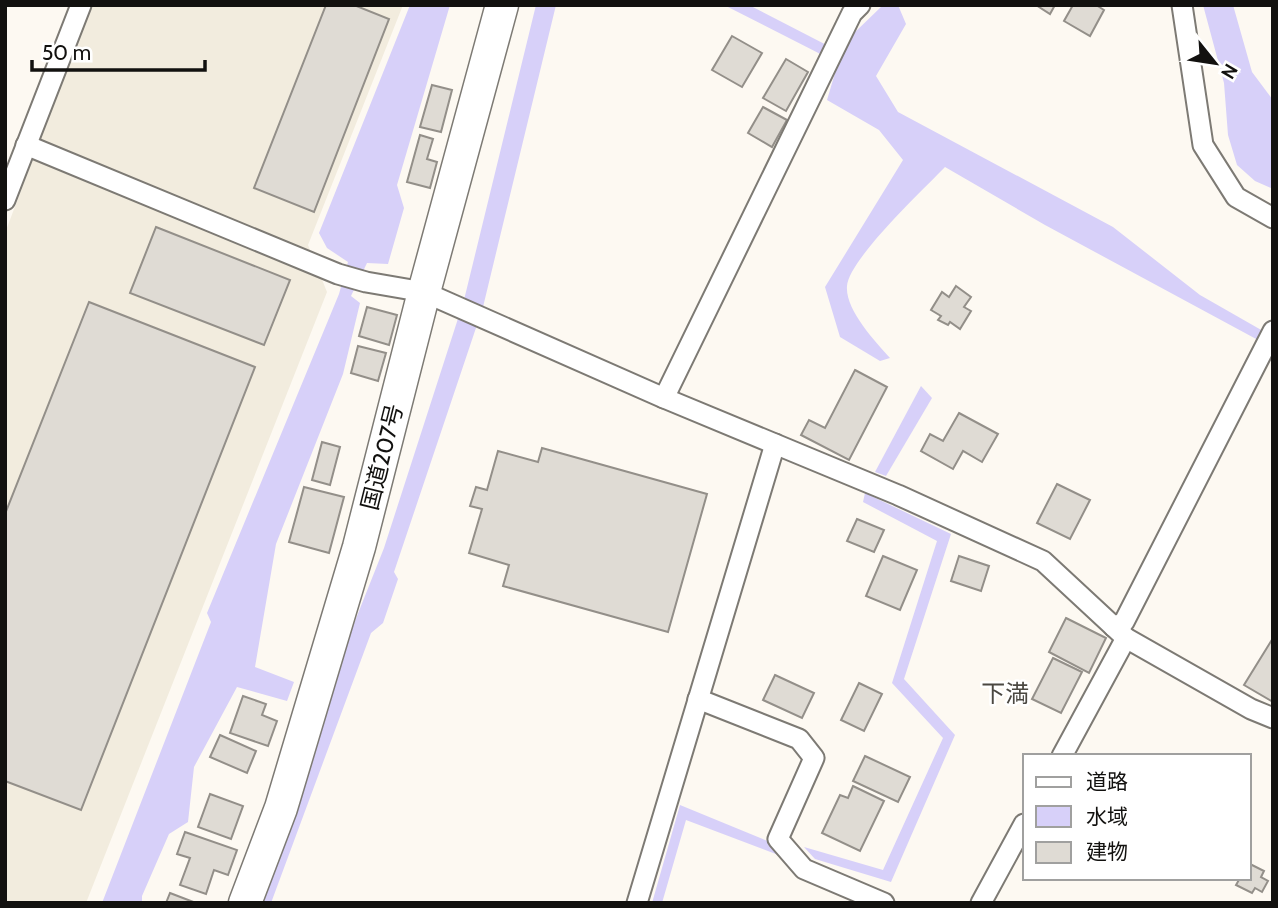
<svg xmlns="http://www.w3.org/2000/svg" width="1278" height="908" viewBox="0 0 1278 908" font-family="Cabin,'Noto Sans JP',sans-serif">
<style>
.built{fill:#f2ecde}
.water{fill:#d7d0f9}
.building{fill:#dfdbd4;stroke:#938f89;stroke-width:2}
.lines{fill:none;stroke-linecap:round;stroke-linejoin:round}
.minor-casing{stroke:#7d7a74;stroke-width:23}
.trunk-casing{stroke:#7d7a74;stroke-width:35}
.minor{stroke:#fff;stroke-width:19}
.trunk{stroke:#fff;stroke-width:32}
.labels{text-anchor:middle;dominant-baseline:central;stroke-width:5;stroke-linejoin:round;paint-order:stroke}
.street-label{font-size:23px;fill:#12110f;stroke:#fff}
.neighbourhood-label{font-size:24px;fill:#4b4842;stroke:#fff}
</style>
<rect width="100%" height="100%" fill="#fdf9f2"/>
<!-- built -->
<polygon class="built" points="91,5 403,5 308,245 327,292 86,903 5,903 5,233"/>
<!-- water -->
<g class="water">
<polygon points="410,5 450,5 397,185 404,208 388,264 367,263 351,296 360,303 343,374 276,544 255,667 294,682 287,701 237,687 194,767 188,822 169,834 142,896 142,903 102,903 211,622 207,613 339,294 348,262 327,248 319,233"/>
<polygon points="536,5 556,5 483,307 394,572 398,579 383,623 371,633 271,903 257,903 332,679 384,548 464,300"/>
<path d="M 724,5 L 749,5 L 842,53 L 850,37 L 883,5 L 898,5 L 906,24 L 876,76 L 898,112 L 1113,227 L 1200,295 L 1263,331 L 1258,340 L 1045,225 L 945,167 C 924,189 849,259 847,286 C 845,310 875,341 890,358 L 880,361 L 840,337 L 825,287 L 903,160 L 879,130 L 827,100 L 838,63 Z"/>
<polygon points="1203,5 1233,5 1252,72 1273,100 1273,189 1255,181 1237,165 1228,135 1224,83"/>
<polygon points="921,386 932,398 886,476 875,472"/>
<polygon points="865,493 951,534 904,679 955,735 891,882 815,859 804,847 883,870 943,738 892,683 937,541 863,502"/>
<polygon points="680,805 770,842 781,856 686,820 662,903 652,903"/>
</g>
<!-- building -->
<g class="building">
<polygon points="326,5 354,5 389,19 314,212 254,188"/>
<polygon points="1036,5 1055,5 1050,14"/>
<polygon points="1073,5 1096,5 1104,10 1090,36 1064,21"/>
<polygon points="732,36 762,53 742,87 712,70"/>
<polygon points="786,59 808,72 786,111 763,98"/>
<polygon points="432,85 452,90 441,132 420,127"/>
<polygon points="763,107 787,120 772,147 748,133"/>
<polygon points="420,135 433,139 427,159 437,162 430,188 407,182"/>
<polygon points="156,227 290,280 264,345 130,293"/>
<polygon points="956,286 971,297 964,307 971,311 960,329 950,322 948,325 938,320 941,316 931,310 942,292 949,297"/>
<polygon points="89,302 255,367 81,810 5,781 5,514"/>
<polygon points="367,307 397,315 389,345 359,336"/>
<polygon points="358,346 386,353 378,381 351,373"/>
<polygon points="855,370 887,387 849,460 801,435 809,420 825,428"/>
<polygon points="959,413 998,434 982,462 963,451 953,469 921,451 930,434 943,441"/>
<polygon points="322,442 340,447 330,485 312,480"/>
<polygon points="542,448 707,494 668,632 503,586 509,565 469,553 482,509 470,506 476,487 487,490 498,451 538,462"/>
<polygon points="1057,484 1090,500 1070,539 1037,523"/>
<polygon points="304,487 344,497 329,553 289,542"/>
<polygon points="857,519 884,530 874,552 847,541"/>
<polygon points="883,556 917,570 900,610 866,596"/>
<polygon points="959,556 989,566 981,591 951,581"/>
<polygon points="1066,618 1106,638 1089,673 1049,652"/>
<polygon points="1273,638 1273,702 1244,685"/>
<polygon points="1053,658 1082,672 1061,713 1032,699"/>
<polygon points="775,675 814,693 802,718 763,700"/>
<polygon points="859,683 882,694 864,731 841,720"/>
<polygon points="243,696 266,704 262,715 277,721 268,746 230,733"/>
<polygon points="220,735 256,751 247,773 210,757"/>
<polygon points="865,756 910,777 898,802 853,781"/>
<polygon points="853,786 884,801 860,851 822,833 840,795 848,798"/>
<polygon points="210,794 243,806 231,839 198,827"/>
<polygon points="185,832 237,850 228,875 214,870 206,894 180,885 190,858 177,854"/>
<polygon points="1248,863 1264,871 1261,877 1268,881 1262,892 1255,888 1252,893 1236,885 1240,878 1248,878"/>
<polygon points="170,893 196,903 166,903"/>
</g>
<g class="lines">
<!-- minor casing -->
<g class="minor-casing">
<g id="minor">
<polyline points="1182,5 1203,145 1236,197 1273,218"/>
<polyline points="26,145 338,274 366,282 424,292 664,398 898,495 1043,561 1126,638 1251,709 1273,718"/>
<polyline points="5,200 81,5"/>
<polyline points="664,398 852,13 860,5"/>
<polyline points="1114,627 1124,622 1273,331"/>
<polyline points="698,699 799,739 814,758 778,839 804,869 884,903"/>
<polyline points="1062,756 1126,638"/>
<polyline points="637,903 775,444"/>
<polyline points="981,903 1024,824"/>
</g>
</g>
<!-- trunk casing -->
<g class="trunk-casing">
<polyline id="trunk" points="245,903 281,808 359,547 424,292 502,5"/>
</g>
<!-- minor -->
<use href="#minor" class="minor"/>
<!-- trunk -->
<use href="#trunk" class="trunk"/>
</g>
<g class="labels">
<!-- street labels -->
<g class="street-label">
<text transform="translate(382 457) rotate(-76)">国道207号</text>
</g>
<!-- neighbourhood labels -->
<g class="neighbourhood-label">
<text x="1005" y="693">下満</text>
</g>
</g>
<!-- border -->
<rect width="1278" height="908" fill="none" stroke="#12110f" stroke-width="14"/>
<!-- legend -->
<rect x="1023" y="754" width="228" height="126" fill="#ffffff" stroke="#a0a09f" stroke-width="2"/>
<rect x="1036" y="777" width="35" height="10" fill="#ffffff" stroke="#a0a09f" stroke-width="2"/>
<text x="1086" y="789" font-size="21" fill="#12110f">道路</text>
<rect x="1036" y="806" width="35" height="21" fill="#d7d0f9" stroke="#a0a09f" stroke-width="2"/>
<text x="1086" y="824" font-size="21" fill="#12110f">水域</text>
<rect x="1036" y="842" width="35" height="21" fill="#dfdbd4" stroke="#a0a09f" stroke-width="2"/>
<text x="1086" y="859" font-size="21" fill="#12110f">建物</text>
<!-- north arrow -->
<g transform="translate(1215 63) rotate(120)" stroke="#ffffff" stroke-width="5" paint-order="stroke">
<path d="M0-5L12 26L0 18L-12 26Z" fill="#12110f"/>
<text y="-10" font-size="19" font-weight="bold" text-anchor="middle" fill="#12110f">N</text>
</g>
<!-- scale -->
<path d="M32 60v10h173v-10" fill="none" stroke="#12110f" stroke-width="3.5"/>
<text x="42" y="60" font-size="21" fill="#12110f" stroke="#ffffff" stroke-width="5" paint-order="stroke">50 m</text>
</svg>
